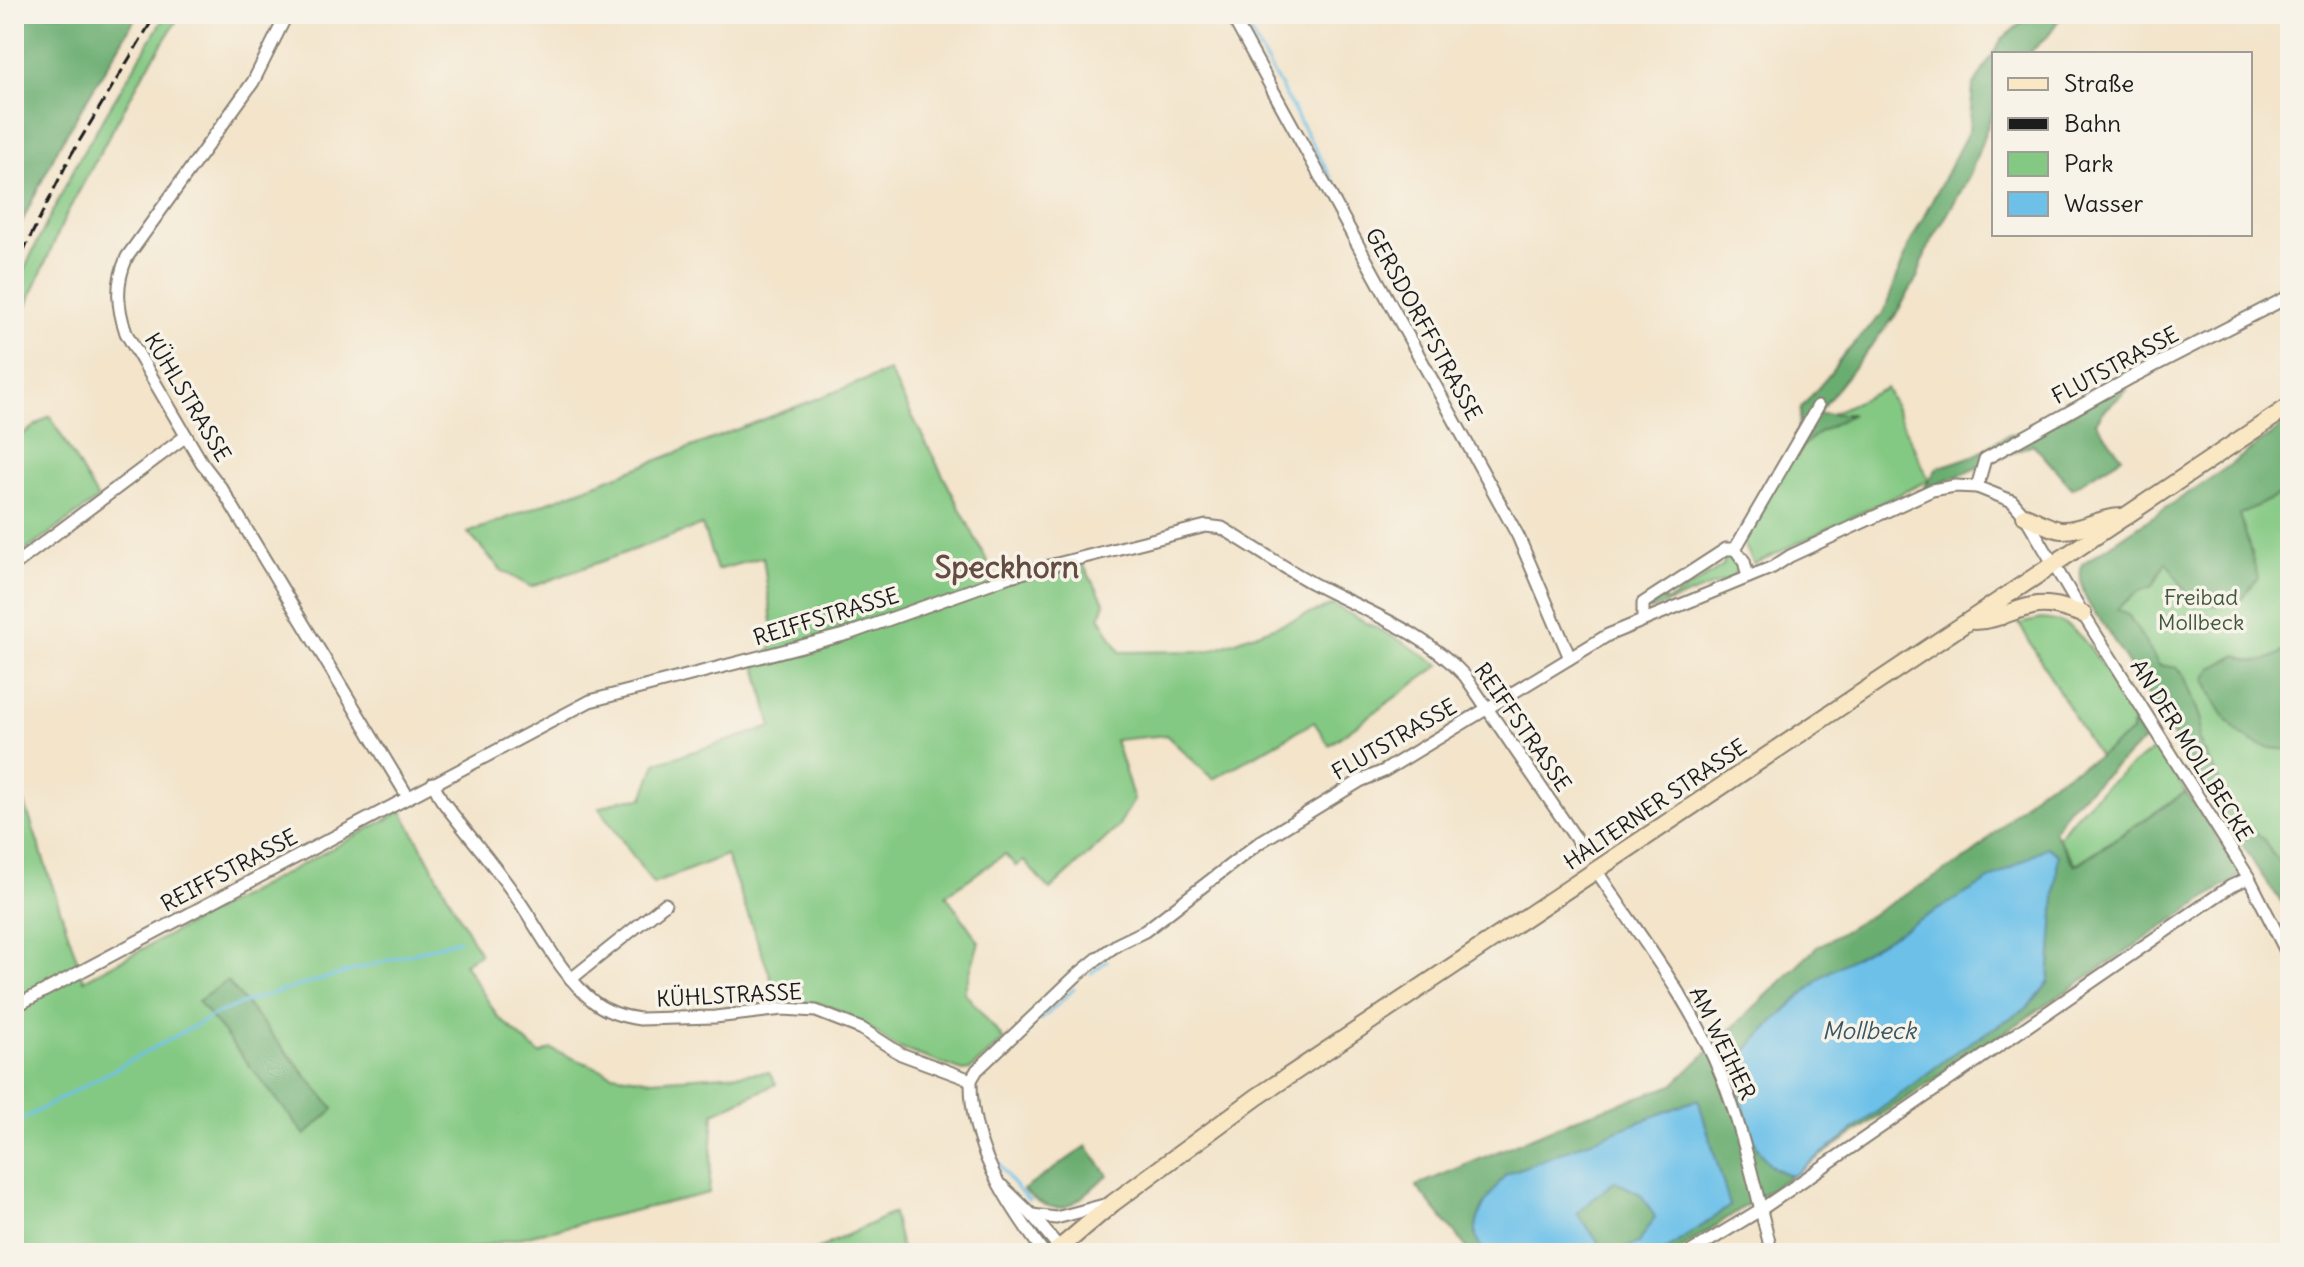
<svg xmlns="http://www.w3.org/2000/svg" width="2304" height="1267" viewBox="0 0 2304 1267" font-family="Delius,sans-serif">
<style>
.green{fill:#84c983;stroke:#507250;stroke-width:2}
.forest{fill:#6bad71;stroke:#446446;stroke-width:2}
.water{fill:#6dc1e9;stroke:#446e82;stroke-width:2}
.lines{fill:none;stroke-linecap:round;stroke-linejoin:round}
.stream{stroke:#6dc1e9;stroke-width:3}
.minor-casing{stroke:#888073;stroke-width:15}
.secondary-casing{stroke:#888073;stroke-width:20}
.minor{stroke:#fff;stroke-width:11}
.secondary{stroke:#fae7c3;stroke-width:16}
.rail{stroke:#1c1c1c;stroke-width:3;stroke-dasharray:12 6;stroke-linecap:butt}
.labels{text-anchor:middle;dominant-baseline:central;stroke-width:7;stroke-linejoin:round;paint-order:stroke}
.street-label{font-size:22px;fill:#1c1c1c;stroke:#f7f3e8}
.park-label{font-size:22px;fill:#405940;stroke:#f7f3e8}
.water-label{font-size:24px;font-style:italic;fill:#385664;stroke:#f7f3e8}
.district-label{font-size:30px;font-weight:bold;fill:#644c41;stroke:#f7f3e8}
</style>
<rect width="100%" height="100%" fill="#f7f3e8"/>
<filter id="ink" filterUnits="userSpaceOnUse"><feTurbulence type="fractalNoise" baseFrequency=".0125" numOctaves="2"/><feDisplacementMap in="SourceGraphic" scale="16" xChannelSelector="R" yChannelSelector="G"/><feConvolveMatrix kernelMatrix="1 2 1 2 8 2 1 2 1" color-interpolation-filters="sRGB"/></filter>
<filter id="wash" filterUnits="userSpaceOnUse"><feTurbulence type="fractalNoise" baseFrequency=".006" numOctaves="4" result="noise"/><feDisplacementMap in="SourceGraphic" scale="32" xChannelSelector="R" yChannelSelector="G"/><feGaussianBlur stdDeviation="1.8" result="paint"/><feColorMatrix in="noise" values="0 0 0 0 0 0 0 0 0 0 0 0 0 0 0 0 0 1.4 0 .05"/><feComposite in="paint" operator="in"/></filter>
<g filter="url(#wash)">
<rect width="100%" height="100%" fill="#f3e4ca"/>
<!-- green -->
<g class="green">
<polygon points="166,14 181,14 143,74 66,215 14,335 14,293 32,253 79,159"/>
<polygon points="889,371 999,584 1082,563 1105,603 1100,617 1120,652 1209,651 1333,605 1403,642 1440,665 1329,745 1314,722 1213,779 1166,735 1115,740 1134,800 1117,828 1050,890 1024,861 1016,866 1005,854 946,895 979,942 964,992 1004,1040 970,1070 963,1071 896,1047 868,1027 838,1010 818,1003 783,1001 771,978 726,855 653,884 599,808 621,800 643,798 656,763 772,727 756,666 775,643 763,557 717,570 702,525 531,587 501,570 468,533"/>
<polygon points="1886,388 1929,480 1754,564 1742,540 1811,423"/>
<polygon points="50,416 98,499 14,559 14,424 21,435"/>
<polygon points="2290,490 2290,896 2085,579"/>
<polygon points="1728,556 1735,559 1739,567 1732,578 1650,610 1648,609 1664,598 1664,601 1668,601 1723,566 1724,559"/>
<path d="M 2042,619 C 2048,620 2056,620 2062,623 C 2092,636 2117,694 2133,722 L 2132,732 L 2098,757 L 2019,624 Z"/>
<path d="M 2157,747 L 2186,792 L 2076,864 L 2058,838 C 2085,800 2119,774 2157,747 Z"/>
<polygon points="14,771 84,980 402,811 480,954 464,963 498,1017 540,1054 551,1049 612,1074 652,1080 769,1072 776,1084 714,1113 709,1193 455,1253 14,1253"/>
<polygon points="893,1213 902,1253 810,1253"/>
</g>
<!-- forest -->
<g class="forest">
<polygon points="30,14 138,14 58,148 14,238 14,34"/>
<polygon points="2032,14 2063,14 2046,38 2028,54 1994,54 1994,109 1969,177 1927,249 1917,278 1895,316 1817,414 1852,414 1821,431 1795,452 1801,408 1830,374 1841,358 1884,312 1909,245 1969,130 1973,87 2002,39"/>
<path d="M 2123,386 L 2127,390 L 2103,412 L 2096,422 L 2122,457 L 2072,488 L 2033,444 C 1995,458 1961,477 1923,490 L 1937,468 L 1976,455 L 2009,434 L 2034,433 Z"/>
<path d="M 2290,420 L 2290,490 L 2240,514 L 2258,578 L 2241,600 L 2218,606 L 2202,603 L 2188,594 L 2166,562 L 2153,586 L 2139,591 L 2117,609 L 2129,616 L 2159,665 L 2178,668 L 2184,675 L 2201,720 L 2199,740 L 2228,799 L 2241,819 L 2266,841 L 2272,854 L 2281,863 L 2290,861 L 2290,913 L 2262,876 L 2100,619 C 2087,607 2077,582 2082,564 L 2226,468 Z"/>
<path d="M 2290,648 L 2290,749 C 2244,752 2220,718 2205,679 L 2212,668 L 2238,655 C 2260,669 2269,659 2290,648 Z"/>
<polygon points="2133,722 2145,740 2068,808 2054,831 2075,866 2186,792 2242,874 1675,1253 1471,1253 1416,1186 1577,1118 1673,1085 1817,947 1972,855 2039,789 2098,757 2132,732"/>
<polygon points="227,981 334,1109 305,1135 198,1001"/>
<path d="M 1087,1146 L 1108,1175 C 1074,1202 1063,1225 1023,1190 Z"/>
</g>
<!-- water -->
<g class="water">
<path d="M 2047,847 L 2058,855 L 2049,982 L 2028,1007 L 1958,1050 L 1793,1176 C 1786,1173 1776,1171 1771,1165 C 1748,1144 1738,1090 1737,1060 L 1775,1020 L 1824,975 Z"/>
<path d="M 1698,1099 L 1730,1206 L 1662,1253 L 1608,1253 L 1639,1243 L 1655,1217 L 1640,1194 L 1615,1181 L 1577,1213 L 1607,1253 L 1485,1253 C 1482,1248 1476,1242 1476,1237 C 1473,1214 1494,1190 1506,1174 Z"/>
</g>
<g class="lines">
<!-- stream -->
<g class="stream">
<polyline points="1240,14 1338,190"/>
<polyline points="1347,207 1421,344"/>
<polyline points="1091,973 1107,961"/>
<polyline points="1041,1020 1074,989"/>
<polyline points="989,1069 1032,1028"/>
<path d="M 979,1102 C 986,1140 999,1175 1029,1200"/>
<polyline points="14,1124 218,1013 254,999 459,940"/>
</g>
</g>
</g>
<g filter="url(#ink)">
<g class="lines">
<!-- minor casing -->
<g class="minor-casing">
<g id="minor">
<path d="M 287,14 L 253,82 L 127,257 C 115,284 117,306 126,333 L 202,463 L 222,489 L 408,797"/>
<polyline points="1231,14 1518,536 1570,658"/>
<polyline points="1977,487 1985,459 2132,377 2290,296"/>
<polyline points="1735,549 1818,406"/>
<polyline points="1735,549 1744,561 1748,577"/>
<polyline points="14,565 186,436"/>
<polyline points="1643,618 1643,603 1726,549 1735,549"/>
<path d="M 433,783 L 441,799 C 469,837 502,873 527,913 C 547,945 565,978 594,1002 C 607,1012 625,1017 640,1019 L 715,1017 L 783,1009 L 816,1011 L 862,1029 L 901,1054 L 971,1080 C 970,1147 1006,1201 1044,1253"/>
<path d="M 1596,870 C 1639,936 1692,1002 1721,1075 C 1744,1132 1756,1194 1772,1253"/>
<polyline points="571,979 665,904"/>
<path d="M 14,1007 L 590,701 L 848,634 L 1010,576 L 1206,526 L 1222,528 C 1252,546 1281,566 1312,583 C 1365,611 1423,631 1465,676 L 1583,849"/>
<polyline points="971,1080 977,1070 1076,976 1098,958 1118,944 1145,931 1260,842 1360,781 1384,771 1608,635 1773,567 1790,556 1932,490 1955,486 1977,487 2012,501 2025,516 2083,614 2249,878 2290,959"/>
<polyline points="1002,1186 1032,1215 1063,1252"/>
<polyline points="1032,1215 1056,1218 1108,1204"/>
<polyline points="1689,1253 1760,1210 2231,886 2249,878"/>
</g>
</g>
<!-- secondary casing -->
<g class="secondary-casing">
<g id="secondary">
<path d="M 2025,516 C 2036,520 2050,529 2061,530 C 2083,531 2102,516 2124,517"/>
<path d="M 1974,621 C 1997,621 2015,608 2038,605 C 2053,603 2069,610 2083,614"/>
<polyline points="1054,1253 1113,1203 1257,1097 2290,406"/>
</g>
</g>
<!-- minor -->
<use href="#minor" class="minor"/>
<!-- secondary -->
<use href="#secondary" class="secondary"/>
<!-- rail -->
<polyline class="rail" points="14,270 71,155 156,14"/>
</g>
</g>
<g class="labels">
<!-- street labels -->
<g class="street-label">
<text transform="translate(1424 324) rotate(61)">GERSDORFFSTRASSE</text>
<text transform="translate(2115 365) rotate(-28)">FLUTSTRASSE</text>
<text transform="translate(188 397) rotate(59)">KÜHLSTRASSE</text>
<text transform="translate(826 616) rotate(-17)">REIFFSTRASSE</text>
<text transform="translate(1523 727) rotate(55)">REIFFSTRASSE</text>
<text transform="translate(1394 739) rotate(-30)">FLUTSTRASSE</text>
<text transform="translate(2192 750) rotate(58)">AN DER MOLLBECKE</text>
<text transform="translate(1655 804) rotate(-34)">HALTERNER STRASSE</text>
<text transform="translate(229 870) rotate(-28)">REIFFSTRASSE</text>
<text transform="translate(729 995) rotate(-3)">KÜHLSTRASSE</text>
<text transform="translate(1723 1043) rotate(64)">AM WEIHER</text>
</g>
<!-- park labels -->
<g class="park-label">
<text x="2201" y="597">Freibad<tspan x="2201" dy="25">Mollbeck</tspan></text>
</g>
<!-- water labels -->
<g class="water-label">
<text x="1869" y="1030">Mollbeck</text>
</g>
<!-- district labels -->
<g class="district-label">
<text x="1007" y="567">Speckhorn</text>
</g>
</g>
<!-- margin -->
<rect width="2304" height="1267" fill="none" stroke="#f7f3e8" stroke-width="48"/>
<!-- legend -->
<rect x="1992" y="52" width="260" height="184" fill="#f7f3e8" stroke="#9f9d96" stroke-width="2"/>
<rect x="2008" y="78" width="40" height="12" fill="#fae7c3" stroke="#9f9d96" stroke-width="2"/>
<text x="2064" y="92" font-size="24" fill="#1c1c1c">Straße</text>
<rect x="2008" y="118" width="40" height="12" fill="#1c1c1c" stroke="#9f9d96" stroke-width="2"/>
<text x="2064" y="132" font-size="24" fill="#1c1c1c">Bahn</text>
<rect x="2008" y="152" width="40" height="24" fill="#84c983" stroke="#9f9d96" stroke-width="2"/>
<text x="2064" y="172" font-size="24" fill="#1c1c1c">Park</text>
<rect x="2008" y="192" width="40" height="24" fill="#6dc1e9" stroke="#9f9d96" stroke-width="2"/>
<text x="2064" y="212" font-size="24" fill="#1c1c1c">Wasser</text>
</svg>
